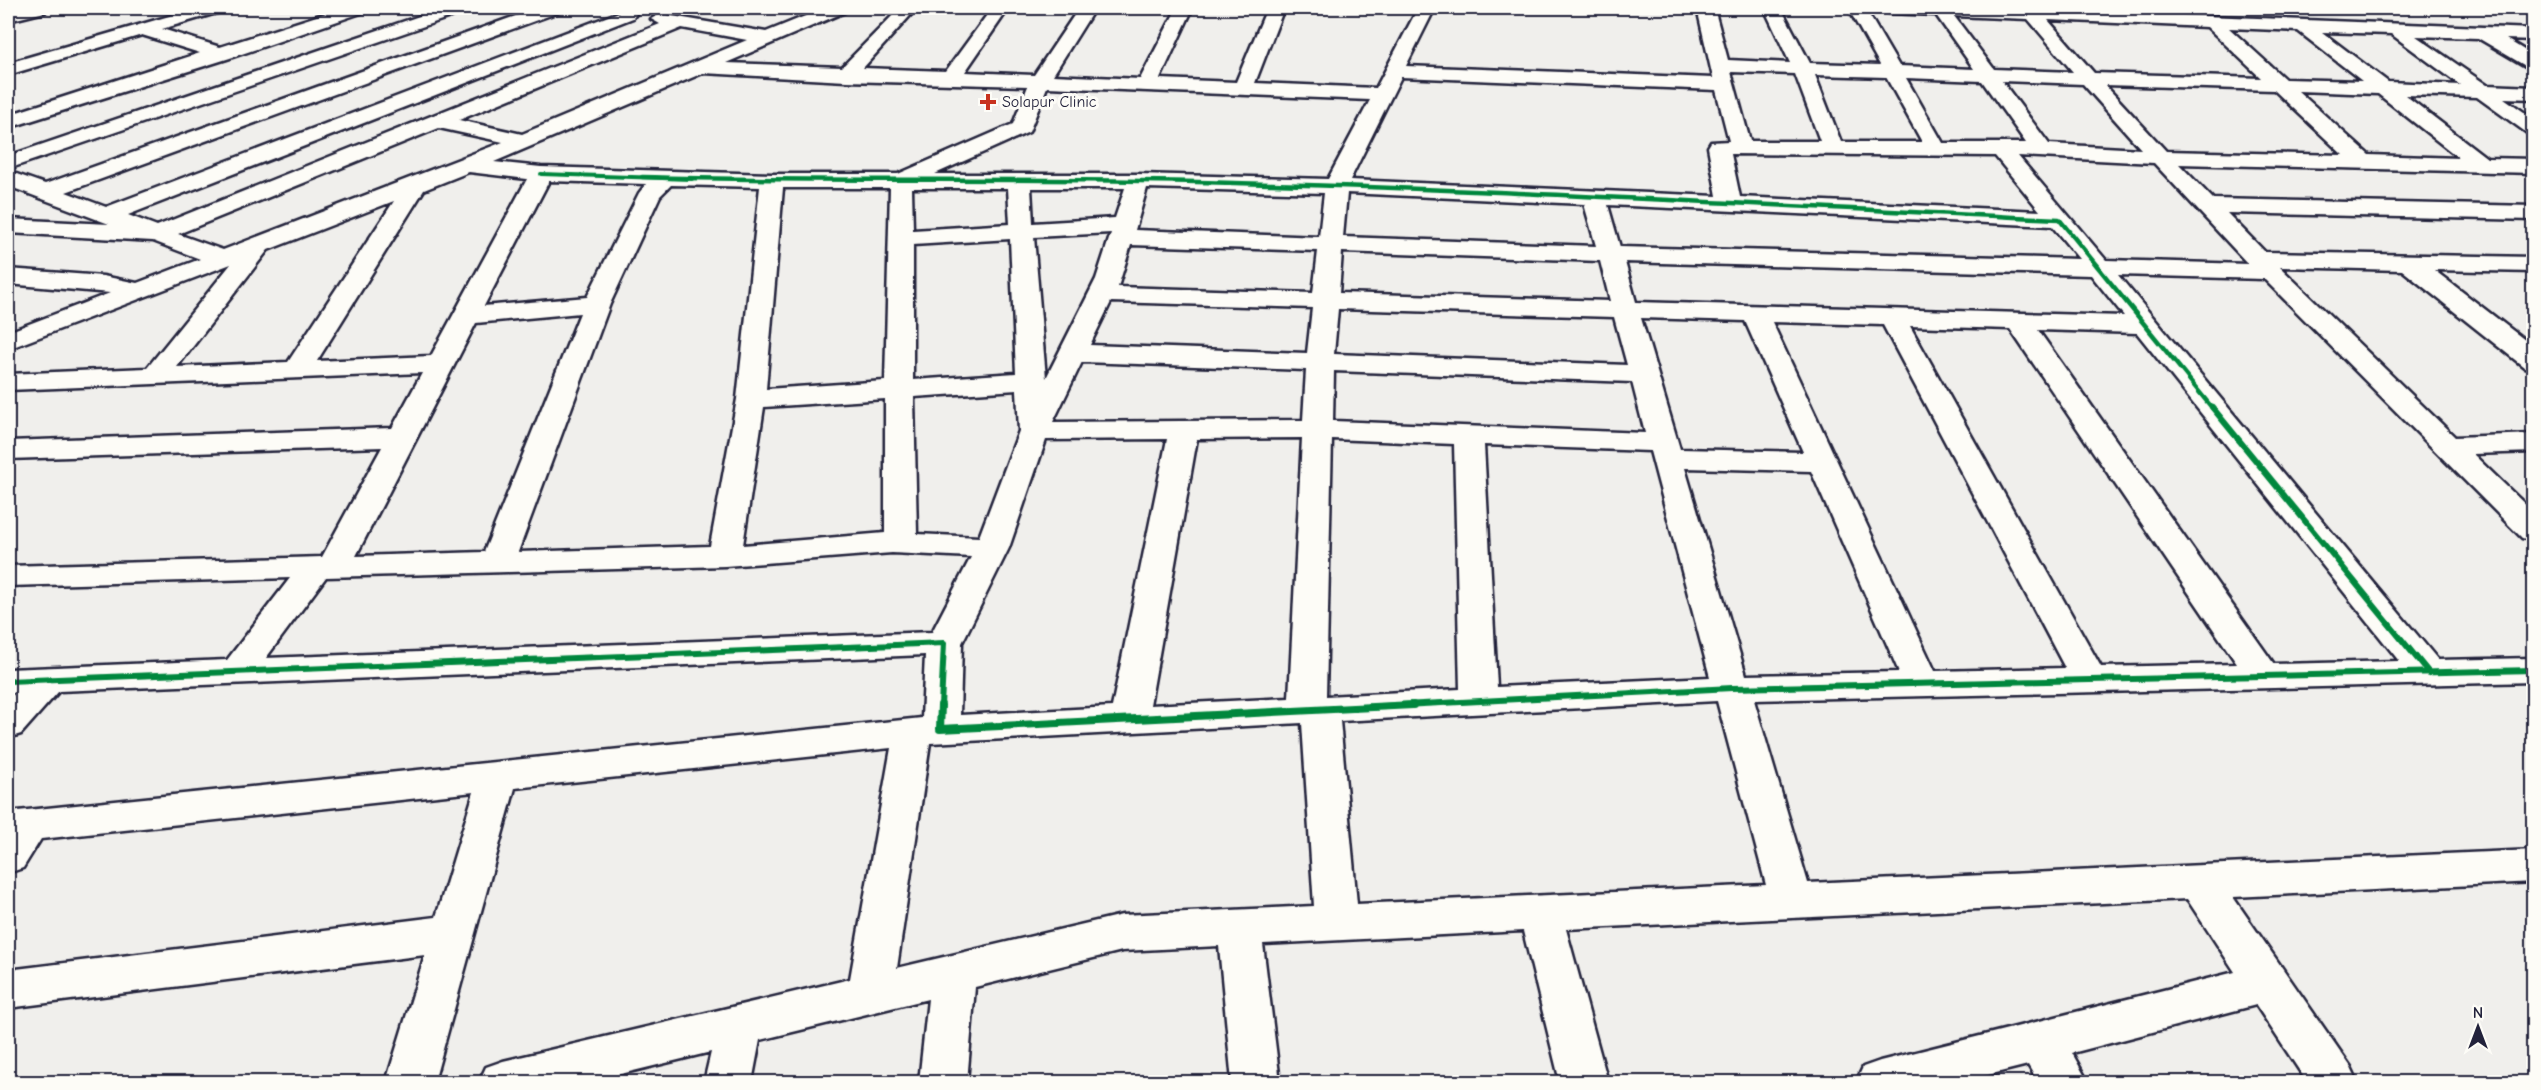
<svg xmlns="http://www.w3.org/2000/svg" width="2541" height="1090" viewBox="0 0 2541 1090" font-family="'Comic Neue',sans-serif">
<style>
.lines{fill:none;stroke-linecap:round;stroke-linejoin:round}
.minor-casing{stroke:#22223b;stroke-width:5}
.minor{fill:#fdfcf7;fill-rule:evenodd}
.cycleway-far3-casing{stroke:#fdfcf7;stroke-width:6}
.cycleway-far2-casing{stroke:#fdfcf7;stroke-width:8}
.cycleway-far1-casing{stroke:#fdfcf7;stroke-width:10}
.cycleway-casing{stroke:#fdfcf7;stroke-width:11}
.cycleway-far3{stroke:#00873e;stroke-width:4}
.cycleway-far2{stroke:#00873e;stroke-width:4.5}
.cycleway-far1{stroke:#00873e;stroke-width:6}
.cycleway{stroke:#00873e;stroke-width:8}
.poi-dot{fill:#c8321e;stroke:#fdfcf7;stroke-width:2}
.labels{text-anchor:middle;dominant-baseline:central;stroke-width:6;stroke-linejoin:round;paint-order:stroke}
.far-poi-label{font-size:16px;fill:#22223b;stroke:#fdfcf7;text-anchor:start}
</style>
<rect width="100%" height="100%" fill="#f0efec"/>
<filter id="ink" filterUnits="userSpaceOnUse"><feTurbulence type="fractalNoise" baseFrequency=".0167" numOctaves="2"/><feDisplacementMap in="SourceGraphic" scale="12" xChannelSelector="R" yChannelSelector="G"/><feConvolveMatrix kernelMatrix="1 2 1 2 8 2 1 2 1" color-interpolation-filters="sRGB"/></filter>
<g filter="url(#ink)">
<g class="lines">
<!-- minor casing -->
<g class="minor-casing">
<g id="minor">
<polygon points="20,8 48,8 45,12 8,21 8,11"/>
<polygon points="197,8 223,8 220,12 162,29 220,47 342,8 367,8 364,12 230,58 8,128 8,115 200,53 142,35 8,75 8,63"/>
<polygon points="443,8 468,8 465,12 8,169 8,156"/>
<path d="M 538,8 L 562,8 L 559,12 L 66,192 L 106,207 L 627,9 L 633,10 L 636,14 L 633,18 L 128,215 L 157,226 L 660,24 L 651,19 L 660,14 L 766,32 L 825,8 L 847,8 L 845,12 L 726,63 L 842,67 L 900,8 L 917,8 L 863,68 L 946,71 L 992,8 L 1009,8 L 965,72 L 1034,75 L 1079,8 L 1095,8 L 1053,75 L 1140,79 L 1177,8 L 1193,8 L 1160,79 L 1236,82 L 1267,8 L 1284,8 L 1255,83 L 1376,88 L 1418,8 L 1435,8 L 1406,66 L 1713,78 L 1697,8 L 1714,8 L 1728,60 L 1790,63 L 1764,8 L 1781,8 L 1810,63 L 1880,65 L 1848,8 L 1865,8 L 1899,66 L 1974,69 L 1936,15 L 1889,13 L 1880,8 L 2004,8 L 2534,29 L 2534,40 L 2506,39 L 2534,56 L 2534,71 L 2478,38 L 2416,36 L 2487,85 L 2534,87 L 2534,99 L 2504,98 L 2534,119 L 2534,135 L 2527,133 L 2477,97 L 2405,95 L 2487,158 L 2534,159 L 2534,173 L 2179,164 L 2213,199 L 2534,206 L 2534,220 L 2227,213 L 2265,252 L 2534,257 L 2534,272 L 2434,270 L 2534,347 L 2534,369 L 2524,367 L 2402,270 L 2280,267 L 2455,437 L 2534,434 L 2534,452 L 2473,454 L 2534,513 L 2534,541 L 2522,538 L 2264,279 L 2118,275 L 2438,660 L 2534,658 L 2534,682 L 1754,700 L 1808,883 L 2534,850 L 2534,882 L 2233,897 L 2351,1067 L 2358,1082 L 2307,1082 L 2256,1005 L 2072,1053 L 2088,1082 L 2038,1082 L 2028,1065 L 1960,1082 L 1856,1082 L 1863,1067 L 1880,1061 L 2235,972 L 2187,899 L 1566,929 L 1608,1082 L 1560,1082 L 1523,931 L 1263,944 L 1280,1082 L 1232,1082 L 1219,946 L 1122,951 L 975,987 L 967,1082 L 919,1082 L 928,999 L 760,1040 L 752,1082 L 704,1082 L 711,1052 L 588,1082 L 479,1082 L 486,1067 L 503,1061 L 850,979 L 891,748 L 515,788 L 434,1082 L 386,1082 L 425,955 L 8,1008 L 8,970 L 436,917 L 474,792 L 41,839 L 23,868 L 8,873 L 8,812 L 922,718 L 925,655 L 59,691 L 21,734 L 8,738 L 8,701 L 15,693 L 8,693 L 8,669 L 227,660 L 290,578 L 8,586 L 8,566 L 322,557 L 382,447 L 8,459 L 8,441 L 392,428 L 422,373 L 8,390 L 8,374 L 147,368 L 231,264 L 8,349 L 8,332 L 110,293 L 8,284 L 8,269 L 103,276 L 137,283 L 200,259 L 153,241 L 8,233 L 8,219 L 109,224 L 8,186 L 8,171 L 45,184 ZM 1954,16 L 2028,19 L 2073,72 L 1994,69 ZM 2048,20 L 2207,27 L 2261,78 L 2094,73 ZM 682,28 L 747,40 L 522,134 L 459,120 ZM 2229,28 L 2298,31 L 2362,81 L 2285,79 ZM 2322,32 L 2391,34 L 2460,85 L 2388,82 ZM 1731,72 L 1795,74 L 1820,141 L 1750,141 ZM 703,73 L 846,81 L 1028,86 L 1013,124 L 898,174 L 772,174 L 541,167 L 494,162 ZM 1815,75 L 1886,77 L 1922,142 L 1841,142 ZM 1401,77 L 1716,90 L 1729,141 L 1711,142 L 1708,147 L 1717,196 L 1350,180 ZM 1906,78 L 1982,81 L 2026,143 L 1943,143 ZM 2002,81 L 2083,84 L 2141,149 L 2049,144 ZM 2105,85 L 2274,90 L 2343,155 L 2166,151 ZM 1047,87 L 1370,100 L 1328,179 L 1138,174 L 935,174 L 1029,132 ZM 2298,91 L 2378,94 L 2459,158 L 2369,155 ZM 439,128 L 503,142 L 223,250 L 178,234 ZM 1731,154 L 1995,156 L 2040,211 L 1740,197 ZM 2018,156 L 2154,163 L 2248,264 L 2106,260 ZM 469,172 L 527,179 L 431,356 L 317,361 L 424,190 ZM 549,181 L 646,184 L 639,193 L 587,297 L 484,306 ZM 671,185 L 760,187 L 737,399 L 710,546 L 518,552 L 610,304 L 660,196 ZM 783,188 L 890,188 L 885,381 L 766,389 ZM 912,188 L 1008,188 L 1010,224 L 913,230 ZM 1031,188 L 1125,188 L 1115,218 L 1033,223 ZM 1147,188 L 1324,193 L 1319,237 L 1135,230 ZM 1347,193 L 1584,204 L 1596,246 L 1343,237 ZM 394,201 L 288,362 L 177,367 L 268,250 ZM 1608,205 L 2052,226 L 2079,259 L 1620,247 ZM 1111,233 L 1096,279 L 1046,378 L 1034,237 ZM 1010,239 L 1016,373 L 913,380 L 913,245 ZM 1131,245 L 1318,251 L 1313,293 L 1118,287 ZM 1342,252 L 1600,261 L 1610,301 L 1339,293 ZM 1625,262 L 2091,275 L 2124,316 L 1636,302 ZM 1111,302 L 1312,308 L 1307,353 L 1090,345 ZM 1338,309 L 1614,317 L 1627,365 L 1334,354 ZM 580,313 L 484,552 L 356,556 L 476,323 ZM 1641,318 L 1745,321 L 1803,452 L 1680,449 ZM 1772,322 L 1883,325 L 2065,668 L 1935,671 ZM 1910,326 L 2010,329 L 2237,664 L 2101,667 ZM 2038,330 L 2137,333 L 2399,661 L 2274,664 ZM 1082,362 L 1306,370 L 1303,420 L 1053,422 ZM 1334,371 L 1632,382 L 1645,433 L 1333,421 ZM 1017,390 L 1019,431 L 979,537 L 917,534 L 914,397 ZM 885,399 L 885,533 L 743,545 L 764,407 ZM 1302,438 L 1289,698 L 1150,705 L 1197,439 ZM 1167,439 L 1112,707 L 960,715 L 962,643 L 1009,548 L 1046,440 ZM 1332,439 L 1454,444 L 1460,689 L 1326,696 ZM 1484,445 L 1650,451 L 1710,677 L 1497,687 ZM 1685,468 L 1811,471 L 1899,672 L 1746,675 ZM 892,553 L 971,557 L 932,632 L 266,658 L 326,577 L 725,566 ZM 1717,701 L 1766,885 L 1357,904 L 1340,721 ZM 1302,723 L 1314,906 L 1122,915 L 897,968 L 930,743 Z"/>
</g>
</g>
<!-- minor -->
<use href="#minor" class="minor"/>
<!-- cycleway-far3 casing -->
<g class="cycleway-far3-casing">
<polyline id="cycleway-far3" points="541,174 692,179"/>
</g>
<!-- cycleway-far2 casing -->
<g class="cycleway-far2-casing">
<path id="cycleway-far2" d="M 642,177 C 808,182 974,178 1141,181 C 1447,186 1753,205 2059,219 L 2213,409"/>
</g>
<!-- cycleway-far1 casing -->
<g class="cycleway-far1-casing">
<g id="cycleway-far1">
<polyline points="2212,407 2429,673"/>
<polyline points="8,681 944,643 941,706"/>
<polyline points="1384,706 1732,688 2534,670"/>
</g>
</g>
<!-- cycleway casing -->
<g class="cycleway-casing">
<polyline id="cycleway" points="941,705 940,729 1413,705"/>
</g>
<!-- cycleway-far3 -->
<use href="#cycleway-far3" class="cycleway-far3"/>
<!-- cycleway-far2 -->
<use href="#cycleway-far2" class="cycleway-far2"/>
<!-- cycleway-far1 -->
<use href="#cycleway-far1" class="cycleway-far1"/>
<!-- cycleway -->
<use href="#cycleway" class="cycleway"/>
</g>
</g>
<!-- markers -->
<path class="poi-dot" d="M985 93h6v6h6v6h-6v6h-6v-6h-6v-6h6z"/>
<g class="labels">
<!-- far-poi labels -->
<g class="far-poi-label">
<text x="1002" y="102">Solapur Clinic</text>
</g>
</g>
<!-- margin -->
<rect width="2541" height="1090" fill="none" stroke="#fdfcf7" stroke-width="30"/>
<rect x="15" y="15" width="2511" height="1060" fill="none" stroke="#22223b" stroke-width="2" filter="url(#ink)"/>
<!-- north arrow -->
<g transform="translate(2478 1027)" stroke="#fdfcf7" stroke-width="4.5" paint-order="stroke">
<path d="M0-4.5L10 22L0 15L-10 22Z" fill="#22223b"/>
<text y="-9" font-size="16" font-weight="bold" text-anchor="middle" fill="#22223b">N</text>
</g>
</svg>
